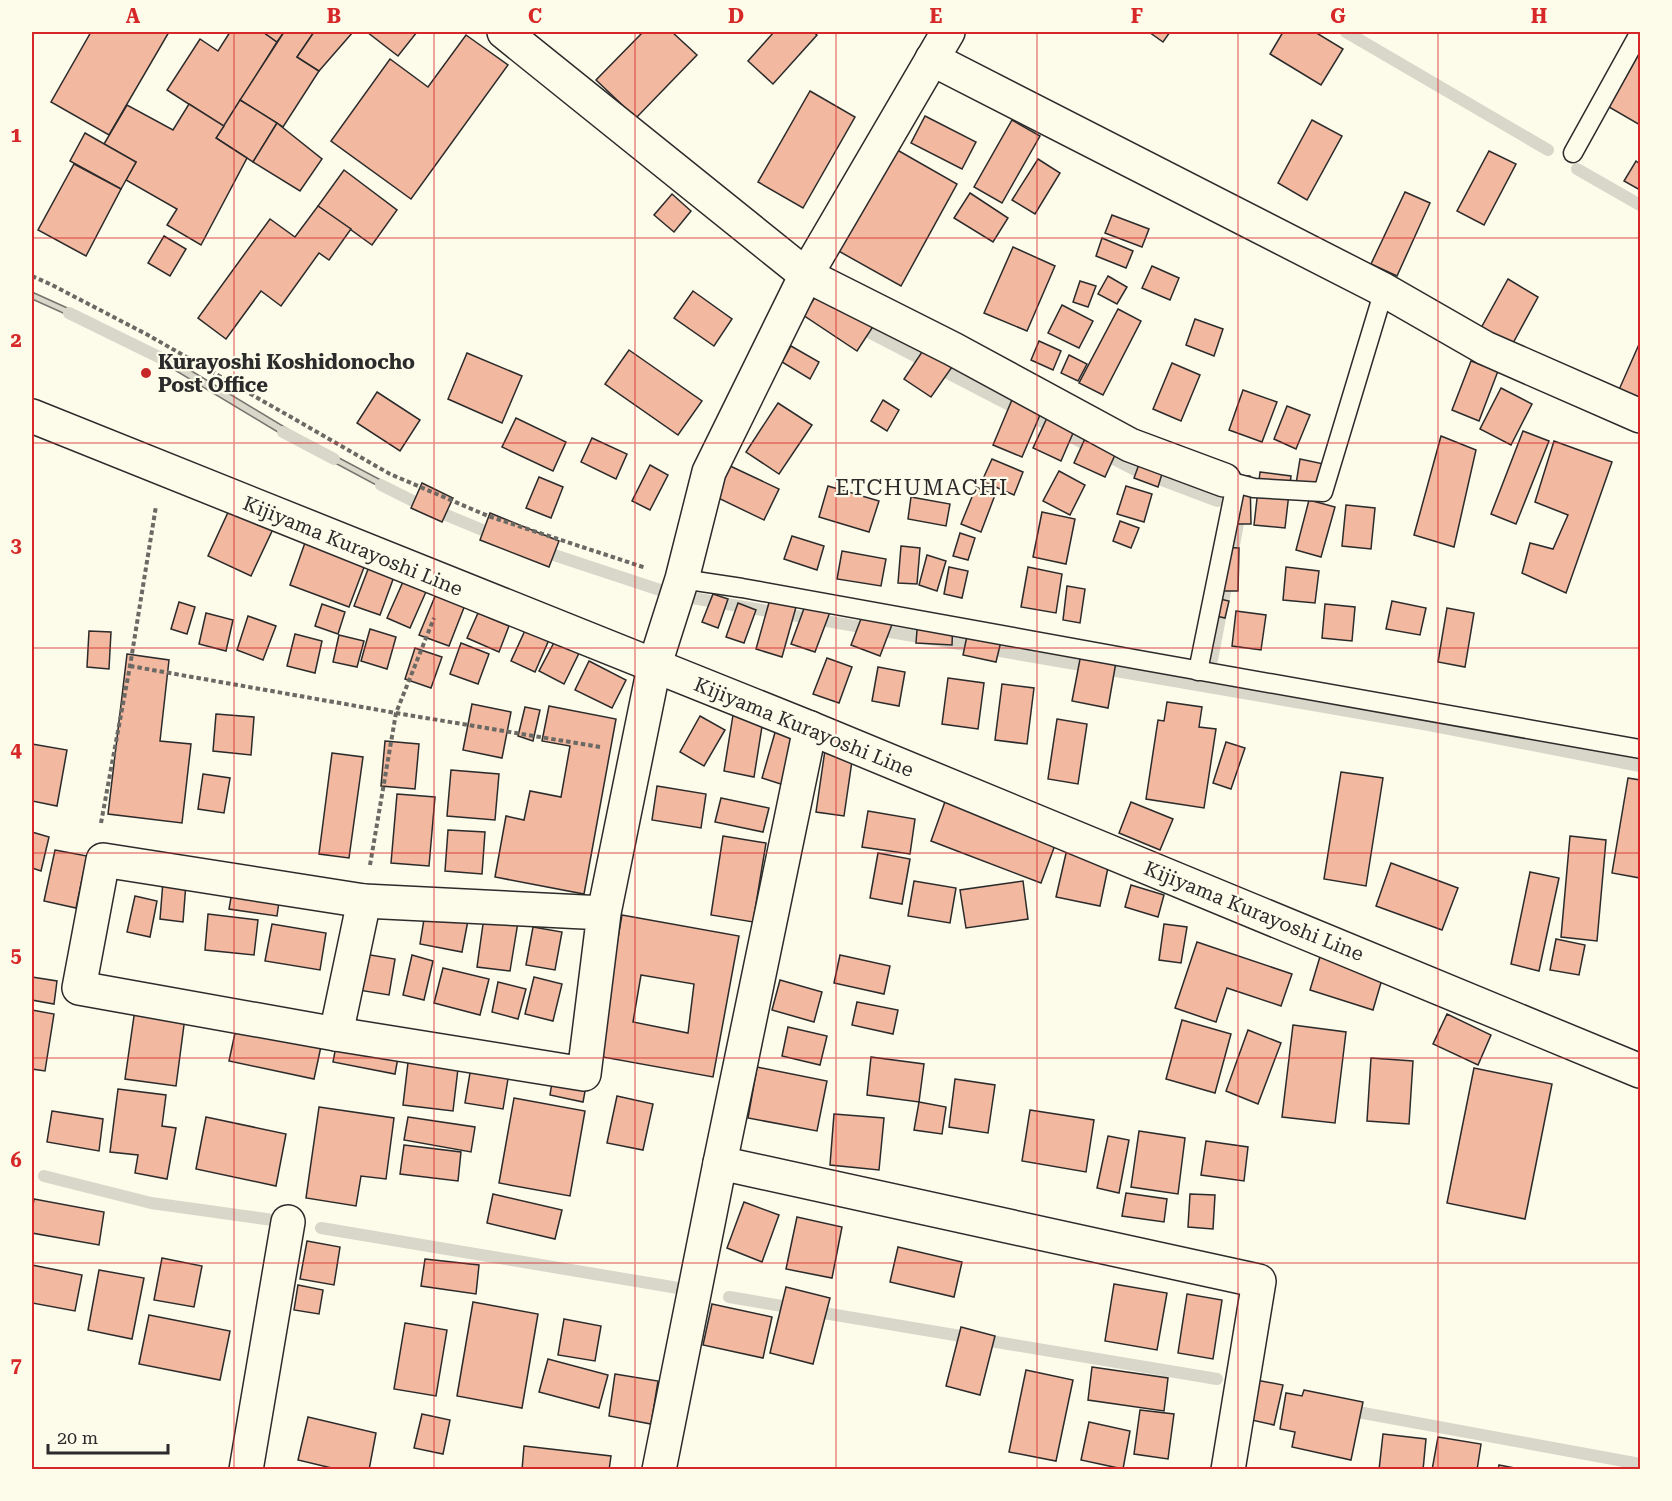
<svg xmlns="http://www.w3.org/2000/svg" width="1672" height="1501" viewBox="0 0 1672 1501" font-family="'Roboto Serif',serif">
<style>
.water{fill:#d8d7c9;stroke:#74746e;stroke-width:1.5}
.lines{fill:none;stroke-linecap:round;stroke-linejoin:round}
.stream{stroke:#d8d7c9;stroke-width:12}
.building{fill:#f2b8a0;stroke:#2b2b2b;stroke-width:1.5;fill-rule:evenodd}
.service-casing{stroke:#2b2b2b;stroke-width:21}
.minor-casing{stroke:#2b2b2b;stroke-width:36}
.secondary-casing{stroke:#2b2b2b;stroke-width:36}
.path{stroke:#6a6964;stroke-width:4;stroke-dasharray:4.5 3;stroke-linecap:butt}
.service{stroke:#fdfbea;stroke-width:18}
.minor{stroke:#fdfbea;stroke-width:33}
.secondary{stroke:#fdfbea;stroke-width:33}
.grid{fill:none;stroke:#d62828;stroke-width:1.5;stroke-opacity:0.55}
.poi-dot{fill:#c62828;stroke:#fdfbea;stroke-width:2}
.labels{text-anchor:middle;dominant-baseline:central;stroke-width:4.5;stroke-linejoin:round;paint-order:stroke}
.poi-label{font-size:20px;font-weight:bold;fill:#2b2b2b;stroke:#fdfbea;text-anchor:start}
.street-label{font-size:20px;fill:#2b2b2b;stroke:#fdfbea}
.quarter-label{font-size:22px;letter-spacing:1.5px;fill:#2b2b2b;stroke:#fdfbea}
.neatline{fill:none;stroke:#d62828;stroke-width:2}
.grid-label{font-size:20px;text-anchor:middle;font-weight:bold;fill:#d62828}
</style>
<rect width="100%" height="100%" fill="#fdfbea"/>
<!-- water -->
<g class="water">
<polygon points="32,292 85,316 83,322 32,299"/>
<polygon points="160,352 301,437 296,443 153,357"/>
<polygon points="324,450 396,488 393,494 320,455"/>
</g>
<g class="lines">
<!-- stream -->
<g class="stream">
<polyline points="1346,32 1548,150"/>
<polyline points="1577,169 1640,205"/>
<polyline points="69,313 169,362"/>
<polyline points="857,326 1135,470 1217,501"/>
<polyline points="283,432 334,459"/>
<polyline points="381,485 417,503 497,536"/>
<polyline points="539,550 675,595 1429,725 1640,766"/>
<polyline points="1212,660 1241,508"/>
<polyline points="44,1176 151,1203 287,1222"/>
<polyline points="321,1228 684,1289"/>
<polyline points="729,1297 1217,1379"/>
<polyline points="1347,1410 1640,1464"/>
</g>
</g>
<!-- building -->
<g class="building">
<polygon points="91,32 169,32 109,135 51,102"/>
<polygon points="230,32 263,32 277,42 224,127 167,90 200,39 218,51"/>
<polygon points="263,32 284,32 277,42"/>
<polygon points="284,32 314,32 297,57 319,71 283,127 240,100"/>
<polygon points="314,32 353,32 319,71 297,57"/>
<polygon points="367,32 417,32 398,56"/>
<polygon points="643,32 672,32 697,55 636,118 596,80"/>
<polygon points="774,32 813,32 817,35 773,84 748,61"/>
<polygon points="1149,32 1170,32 1163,42"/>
<polygon points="1283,32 1315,32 1343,49 1321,85 1270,54"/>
<polygon points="466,35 508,65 411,199 331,141 390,59 428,87"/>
<polygon points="1640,52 1640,125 1609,107"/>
<polygon points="810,91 855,117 803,208 758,182"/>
<polygon points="240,100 277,123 253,162 216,138"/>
<polygon points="189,104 224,126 216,138 247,158 201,245 167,225 177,209 126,180 136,162 104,144 127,105 173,130"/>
<polygon points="925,116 976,142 962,169 911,143"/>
<polygon points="1012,120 1040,136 1002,203 974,187"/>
<polygon points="1312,120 1342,136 1307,200 1278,183"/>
<polygon points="277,123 322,159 300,191 253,162"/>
<polygon points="85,133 136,162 121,189 70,161"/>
<polygon points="892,147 957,184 901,286 835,249"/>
<polygon points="1489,151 1516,164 1484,225 1457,211"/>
<polygon points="1038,159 1060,173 1035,214 1012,200"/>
<polygon points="1636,161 1640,164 1640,190 1624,181"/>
<polygon points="74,164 121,189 86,256 38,230"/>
<polygon points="344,170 397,210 372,245 318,206"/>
<polygon points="1405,192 1430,203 1397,276 1371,264"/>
<polygon points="970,193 1008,218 993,242 954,218"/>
<polygon points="672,194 691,211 674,232 654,215"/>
<polygon points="318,206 351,229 329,260 319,253 281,306 261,291 226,339 198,318 270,219 295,237"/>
<polygon points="1112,215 1149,229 1142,247 1105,233"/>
<polygon points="164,236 186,249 170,276 148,263"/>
<polygon points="1102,238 1133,251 1126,268 1096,256"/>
<polygon points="1013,247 1055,266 1027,331 984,313"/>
<polygon points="1152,266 1179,278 1170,300 1142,288"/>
<polygon points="1108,276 1127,287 1117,304 1098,294"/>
<polygon points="1508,279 1538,297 1512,345 1481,328"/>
<polygon points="1080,281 1096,286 1088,307 1073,302"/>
<polygon points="820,290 874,325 857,351 803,315"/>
<polygon points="693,291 732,319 714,346 674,318"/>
<polygon points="1062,305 1093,321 1079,348 1048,333"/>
<polygon points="1118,309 1141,321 1103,395 1079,383"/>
<polygon points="1195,319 1223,329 1214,356 1186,345"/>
<polygon points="1039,341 1061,351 1053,370 1031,360"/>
<polygon points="1640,342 1640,402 1618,392"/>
<polygon points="791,346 819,362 810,379 782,362"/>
<polygon points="924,349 952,367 931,397 904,379"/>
<polygon points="629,350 702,401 678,435 605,384"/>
<polygon points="467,353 522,376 502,423 448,399"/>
<polygon points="1069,355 1087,364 1078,381 1061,373"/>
<polygon points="1471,361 1498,371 1479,421 1452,410"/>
<polygon points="1172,363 1200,375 1181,421 1153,409"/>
<polygon points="1501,388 1532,404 1511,445 1480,429"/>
<polygon points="1243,390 1277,402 1262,442 1229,430"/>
<polygon points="377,392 420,420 400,451 357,423"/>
<polygon points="1014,395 1043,408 1022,457 993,445"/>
<polygon points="883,400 899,410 887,431 871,421"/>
<polygon points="778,403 812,425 779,474 746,452"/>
<polygon points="1053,405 1080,417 1061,461 1033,448"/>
<polygon points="1287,406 1310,415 1296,449 1274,439"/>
<polygon points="516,418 566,442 553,471 502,447"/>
<polygon points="1523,431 1549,441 1516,524 1491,514"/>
<polygon points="1088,432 1119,446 1105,477 1074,463"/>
<polygon points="1441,436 1476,450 1454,547 1414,535"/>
<polygon points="592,438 627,454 616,479 581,462"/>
<polygon points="1554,441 1612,462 1566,593 1522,573 1530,543 1553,549 1568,515 1535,502"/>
<polygon points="1142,456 1165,464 1158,487 1134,478"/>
<polygon points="992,459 1023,472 1014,495 982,481"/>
<polygon points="1300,459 1324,464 1321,487 1296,484"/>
<polygon points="650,465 668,475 650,510 632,501"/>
<polygon points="728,465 779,489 764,520 714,496"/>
<polygon points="1059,471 1085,485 1070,515 1043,501"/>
<polygon points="1260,472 1291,476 1285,528 1254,525"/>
<polygon points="1225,476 1250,476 1251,524 1226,524"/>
<polygon points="539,477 563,487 551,518 526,508"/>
<polygon points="422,483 453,498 442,522 411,508"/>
<polygon points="828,486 879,501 869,532 819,517"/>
<polygon points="1126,486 1152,494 1144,522 1117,514"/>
<polygon points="976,487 995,495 981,532 961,524"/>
<polygon points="911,497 950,504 946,526 908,519"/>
<polygon points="1309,500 1335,507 1321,557 1296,550"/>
<polygon points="1346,505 1375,508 1371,549 1342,546"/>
<polygon points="230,508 273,529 251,576 208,556"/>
<polygon points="1042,512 1075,519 1066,564 1033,557"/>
<polygon points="490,513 559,541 549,567 480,540"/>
<polygon points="1120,521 1139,528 1131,548 1113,541"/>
<polygon points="960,533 975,538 968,560 953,556"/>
<polygon points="792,536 824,546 817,570 784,559"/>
<polygon points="306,540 366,562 349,607 290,585"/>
<polygon points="901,546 920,548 917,584 898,583"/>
<polygon points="1218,547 1239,548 1238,591 1217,591"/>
<polygon points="842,551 886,559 881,586 837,579"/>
<polygon points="927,555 946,561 937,591 919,585"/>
<polygon points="370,564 395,574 380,615 354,606"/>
<polygon points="949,567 968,571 962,598 944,594"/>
<polygon points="1028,567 1062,574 1056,613 1021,607"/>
<polygon points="1286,567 1319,571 1315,603 1283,600"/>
<polygon points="406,575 429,585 410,628 387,618"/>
<polygon points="1067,586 1085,589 1080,623 1063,620"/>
<polygon points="436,594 465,605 449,646 419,635"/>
<polygon points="713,594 728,599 718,628 702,622"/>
<polygon points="1211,597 1229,601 1225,618 1207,614"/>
<polygon points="770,599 796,607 782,657 756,649"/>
<polygon points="1392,601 1426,608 1420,635 1386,629"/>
<polygon points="179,602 195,607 187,634 171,629"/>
<polygon points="738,603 756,610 744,643 726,637"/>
<polygon points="806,603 830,612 815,652 791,644"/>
<polygon points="322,604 345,612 338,634 315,626"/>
<polygon points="1325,604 1355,607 1352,641 1322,638"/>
<polygon points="1447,608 1474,613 1465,667 1438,662"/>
<polygon points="864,611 893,622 880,656 851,645"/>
<polygon points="1236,611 1266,615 1261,650 1232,646"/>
<polygon points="206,613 233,620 226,651 199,644"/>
<polygon points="478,613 509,626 499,652 467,638"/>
<polygon points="248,616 276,626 263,660 237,650"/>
<polygon points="918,617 953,619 952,645 916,643"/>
<polygon points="528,624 551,635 535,672 511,661"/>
<polygon points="370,629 396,637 387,669 361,661"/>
<polygon points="89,631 111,632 109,669 87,667"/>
<polygon points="968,631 1002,637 996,662 963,655"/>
<polygon points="295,634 322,641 315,673 287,666"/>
<polygon points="339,635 364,641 357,667 333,662"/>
<polygon points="558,635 582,647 564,684 539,671"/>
<polygon points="461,643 489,654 478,684 450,674"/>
<polygon points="415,648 442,657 431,688 405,679"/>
<polygon points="127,654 169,660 160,741 191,744 182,823 108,814"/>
<polygon points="1081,654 1116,662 1108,708 1072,701"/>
<polygon points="827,658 852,667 839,703 813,694"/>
<polygon points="589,661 626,680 612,708 575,690"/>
<polygon points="878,667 905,672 899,706 872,701"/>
<polygon points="948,678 984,683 978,729 942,724"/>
<polygon points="1002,684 1034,688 1027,744 995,740"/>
<polygon points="1167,702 1202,707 1199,727 1216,729 1204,808 1146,799 1158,720 1164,721"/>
<polygon points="472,704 511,712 502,758 463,750"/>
<polygon points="549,706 616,719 584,894 495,877 506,816 524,820 530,791 561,797 570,746 542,741"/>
<polygon points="525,707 540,710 533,741 518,736"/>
<polygon points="216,714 254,717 251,755 213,751"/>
<polygon points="733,715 763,720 754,777 724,771"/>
<polygon points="700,716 725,730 704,766 680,752"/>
<polygon points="1057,719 1087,724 1078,784 1048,779"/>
<polygon points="778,722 803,730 787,786 762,778"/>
<polygon points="385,741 419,744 415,789 381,786"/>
<polygon points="1226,742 1245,748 1231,789 1213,783"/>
<polygon points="32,744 67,750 57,806 32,801"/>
<polygon points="825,750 853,754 844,816 816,812"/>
<polygon points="332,753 363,757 349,858 319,854"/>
<polygon points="451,770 499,774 495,820 447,816"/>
<polygon points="1341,772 1383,778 1366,886 1324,879"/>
<polygon points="203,774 230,778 224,813 198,809"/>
<polygon points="1628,778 1640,780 1640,878 1612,873"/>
<polygon points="657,786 706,794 701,828 652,820"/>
<polygon points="397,794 435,797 429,866 391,863"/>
<polygon points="947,796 1058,837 1041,883 931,841"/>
<polygon points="721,798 769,808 763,832 715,822"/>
<polygon points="1131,802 1173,819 1160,850 1119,833"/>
<polygon points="868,811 915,819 910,854 862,847"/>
<polygon points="448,830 485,832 482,874 445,871"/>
<polygon points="32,832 49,837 41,871 32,868"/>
<polygon points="723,836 766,843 753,922 711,915"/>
<polygon points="1570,836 1606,840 1597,941 1561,937"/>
<polygon points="1067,849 1110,858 1100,906 1056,897"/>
<polygon points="55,850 87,856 76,908 44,901"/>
<polygon points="878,853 910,859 902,904 870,898"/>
<polygon points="1391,863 1458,888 1442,930 1376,906"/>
<polygon points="1530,872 1559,878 1539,971 1511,964"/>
<polygon points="234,880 281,887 277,916 229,909"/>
<polygon points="163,881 186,883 183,922 160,919"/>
<polygon points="914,881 956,888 950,923 908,916"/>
<polygon points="1023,881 1028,919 966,928 960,890"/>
<polygon points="1131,885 1164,895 1158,917 1125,907"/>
<polygon points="135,896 157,901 150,937 127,932"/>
<polygon points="426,907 469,915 462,952 420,944"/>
<polygon points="208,914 258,920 254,955 205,950"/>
<path d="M 622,915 L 739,936 L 713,1077 L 597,1056 ZM 641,975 L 694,984 L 688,1033 L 633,1022 Z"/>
<polygon points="484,917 518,922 510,971 477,967"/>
<polygon points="272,924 326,933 320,970 265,961"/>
<polygon points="1164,924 1187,927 1181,963 1159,960"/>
<polygon points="533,927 562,932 555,970 526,965"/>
<polygon points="1556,939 1585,945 1579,975 1550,970"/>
<polygon points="1197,942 1292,974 1281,1006 1227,988 1216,1022 1175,1008"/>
<polygon points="1322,950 1385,969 1373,1010 1310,990"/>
<polygon points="352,952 395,959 389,995 346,988"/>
<polygon points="412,955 433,961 424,1000 403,995"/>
<polygon points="840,955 890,966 884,994 834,983"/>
<polygon points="443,968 489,979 480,1015 434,1003"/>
<polygon points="32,977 57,981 54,1004 32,1000"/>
<polygon points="534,977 562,984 553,1021 525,1014"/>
<polygon points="780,980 822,992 814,1022 772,1010"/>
<polygon points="498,982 526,989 518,1019 492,1012"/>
<polygon points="137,995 187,1002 176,1086 125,1079"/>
<polygon points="857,1002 898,1010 893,1034 852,1025"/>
<polygon points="241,1005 326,1023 314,1079 229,1061"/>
<polygon points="32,1010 54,1014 45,1071 32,1069"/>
<polygon points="1447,1014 1491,1035 1478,1065 1433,1044"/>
<polygon points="1182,1020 1231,1034 1215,1093 1166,1079"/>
<polygon points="1293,1025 1346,1032 1335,1123 1282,1117"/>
<polygon points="788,1027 827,1036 820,1065 782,1056"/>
<polygon points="339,1030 401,1041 395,1074 333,1062"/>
<polygon points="1248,1030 1281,1043 1258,1104 1226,1091"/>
<polygon points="474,1049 512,1055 503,1109 465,1103"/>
<polygon points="409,1054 459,1060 453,1111 403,1105"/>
<polygon points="871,1057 924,1064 919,1102 867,1095"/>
<polygon points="556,1058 590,1065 583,1102 550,1095"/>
<polygon points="1371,1058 1413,1061 1409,1124 1367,1121"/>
<polygon points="757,1067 827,1081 817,1131 748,1118"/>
<polygon points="1474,1068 1552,1084 1525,1219 1447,1203"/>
<polygon points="955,1079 995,1085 988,1133 949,1127"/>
<polygon points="118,1089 166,1095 162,1126 176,1128 167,1179 135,1173 138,1155 110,1152"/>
<polygon points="617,1096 653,1104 643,1150 607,1143"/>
<polygon points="514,1098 585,1111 570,1196 499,1183"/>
<polygon points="919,1102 946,1107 942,1134 914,1130"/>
<polygon points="319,1107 394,1118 386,1179 361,1176 356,1206 306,1198"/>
<polygon points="1030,1110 1094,1120 1086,1172 1022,1161"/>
<polygon points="52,1111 103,1119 99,1151 47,1142"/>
<polygon points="834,1114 884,1118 879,1170 830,1165"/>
<polygon points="206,1117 286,1134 276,1186 196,1169"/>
<polygon points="408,1117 475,1127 471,1152 404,1140"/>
<polygon points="1139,1131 1185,1138 1178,1194 1131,1187"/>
<polygon points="1108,1136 1129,1140 1119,1193 1097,1188"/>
<polygon points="1206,1141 1248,1147 1244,1181 1201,1175"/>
<polygon points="404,1145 461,1152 458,1181 400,1174"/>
<polygon points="1126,1193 1167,1199 1164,1222 1122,1216"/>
<polygon points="493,1194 562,1210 555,1239 487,1223"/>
<polygon points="1190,1194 1215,1195 1213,1229 1188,1227"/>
<polygon points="34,1199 104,1212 99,1245 32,1233 32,1212"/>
<polygon points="744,1202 779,1215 762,1262 727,1248"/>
<polygon points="797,1217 842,1227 832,1278 786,1269"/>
<polygon points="307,1241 340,1247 334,1285 300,1279"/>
<polygon points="898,1247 962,1262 954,1297 890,1282"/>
<polygon points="162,1258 202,1266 194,1307 154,1300"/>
<polygon points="425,1259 479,1265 476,1294 421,1286"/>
<polygon points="32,1265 82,1275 75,1311 32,1303"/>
<polygon points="99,1270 144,1278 132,1339 88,1330"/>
<polygon points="1114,1284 1167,1293 1157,1350 1105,1341"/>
<polygon points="298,1285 323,1290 319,1314 294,1310"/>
<polygon points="786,1287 830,1298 813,1364 770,1353"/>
<polygon points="1187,1294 1222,1300 1213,1359 1178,1353"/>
<polygon points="473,1302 538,1314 522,1408 457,1396"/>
<polygon points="712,1304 772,1317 763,1358 703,1345"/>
<polygon points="149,1315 230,1331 220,1380 139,1364"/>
<polygon points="564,1319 601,1326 595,1361 558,1355"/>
<polygon points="405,1323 447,1330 436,1396 394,1389"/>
<polygon points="961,1327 995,1336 980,1395 946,1386"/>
<polygon points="548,1359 608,1375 599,1408 539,1392"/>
<polygon points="1092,1367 1168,1378 1164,1411 1088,1400"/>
<polygon points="1026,1370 1073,1380 1056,1461 1009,1452"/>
<polygon points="615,1374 658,1381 651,1424 609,1416"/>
<polygon points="1256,1380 1283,1385 1274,1425 1247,1419"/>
<polygon points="1304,1390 1363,1402 1351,1460 1292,1447 1295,1432 1280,1429 1286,1393 1302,1396"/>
<polygon points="1140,1410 1174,1414 1168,1459 1134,1454"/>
<polygon points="422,1414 450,1420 443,1454 414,1448"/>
<polygon points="308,1417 376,1433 369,1470 340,1470 298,1460"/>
<polygon points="1089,1422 1130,1431 1123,1469 1081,1460"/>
<polygon points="1383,1434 1426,1439 1423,1470 1379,1470"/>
<polygon points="1438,1437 1481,1444 1477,1470 1432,1470"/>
<polygon points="524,1446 611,1456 609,1470 522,1470"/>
<polygon points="1499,1465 1525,1470 1498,1470"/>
</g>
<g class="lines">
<!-- service casing -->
<g class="service-casing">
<g id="service">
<polyline points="1573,153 1640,32"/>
<polyline points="1224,480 1254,488 1323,492 1384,290"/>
<polyline points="682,579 742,588 1134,659 1640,749"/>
<polyline points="1198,671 1236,484"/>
</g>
</g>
<!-- minor casing -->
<g class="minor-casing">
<g id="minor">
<polyline points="504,32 806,275 953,349 1130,445 1224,480"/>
<polyline points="932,59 1384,290 1485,348 1640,416"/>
<polyline points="604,913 364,901 103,860 79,988 336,1034 584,1074 604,913 654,667 682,579 709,472 806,275 948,32"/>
<polyline points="336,1034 364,901"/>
<polyline points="720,1163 1259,1281 1228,1470"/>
<polyline points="246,1470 288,1222"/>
<polyline points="659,1470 720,1163 810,728"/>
</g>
</g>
<!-- secondary casing -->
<g class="secondary-casing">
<polyline id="secondary" points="32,416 810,728 1640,1071"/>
</g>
<!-- path -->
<g class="path">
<polyline points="32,276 52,285 148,335 390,474 488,516 646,568"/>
<polyline points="130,666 396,713 600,747"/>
<polyline points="101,823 130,666 156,506"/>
<polyline points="370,865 396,713 434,618"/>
</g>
<!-- service -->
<use href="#service" class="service"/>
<!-- minor -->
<use href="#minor" class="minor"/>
<!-- secondary -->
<use href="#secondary" class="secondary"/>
</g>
<!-- grid -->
<path class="grid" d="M 234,32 L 234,1470M 434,32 L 434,1470M 635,32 L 635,1470M 836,32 L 836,1470M 1037,32 L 1037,1470M 1238,32 L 1238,1470M 1438,32 L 1438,1470M 32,238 L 1640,238M 32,443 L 1640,443M 32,648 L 1640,648M 32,853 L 1640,853M 32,1058 L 1640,1058M 32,1263 L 1640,1263"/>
<!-- markers -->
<circle class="poi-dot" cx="146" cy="373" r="6"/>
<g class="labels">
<!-- poi labels -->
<g class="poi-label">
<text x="158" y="362">Kurayoshi Koshidonocho<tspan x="158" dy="23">Post Office</tspan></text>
</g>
<!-- street labels -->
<g class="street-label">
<text transform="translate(353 546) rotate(22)">Kijiyama Kurayoshi Line</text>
<text transform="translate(804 727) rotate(22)">Kijiyama Kurayoshi Line</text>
<text transform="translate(1254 911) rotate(22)">Kijiyama Kurayoshi Line</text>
</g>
<!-- quarter labels -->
<g class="quarter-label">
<text x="922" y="487">ETCHUMACHI</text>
</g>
</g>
<!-- border -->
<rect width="1672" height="1501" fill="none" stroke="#fdfbea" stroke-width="66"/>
<!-- scale -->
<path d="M48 1444v9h120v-9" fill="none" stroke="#2b2b2b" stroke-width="3"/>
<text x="57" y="1444" font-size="18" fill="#2b2b2b" stroke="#fdfbea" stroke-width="4.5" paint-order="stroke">20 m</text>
<rect x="33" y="33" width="1606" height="1435" class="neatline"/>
<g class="grid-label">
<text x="133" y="23">A</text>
<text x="334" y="23">B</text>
<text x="535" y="23">C</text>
<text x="736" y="23">D</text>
<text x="936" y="23">E</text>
<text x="1137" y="23">F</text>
<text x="1338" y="23">G</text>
<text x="1539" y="23">H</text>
<text x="16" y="142">1</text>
<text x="16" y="347">2</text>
<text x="16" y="552">3</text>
<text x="16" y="757">4</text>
<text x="16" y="962">5</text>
<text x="16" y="1167">6</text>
<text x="16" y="1372">7</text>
</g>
</svg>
